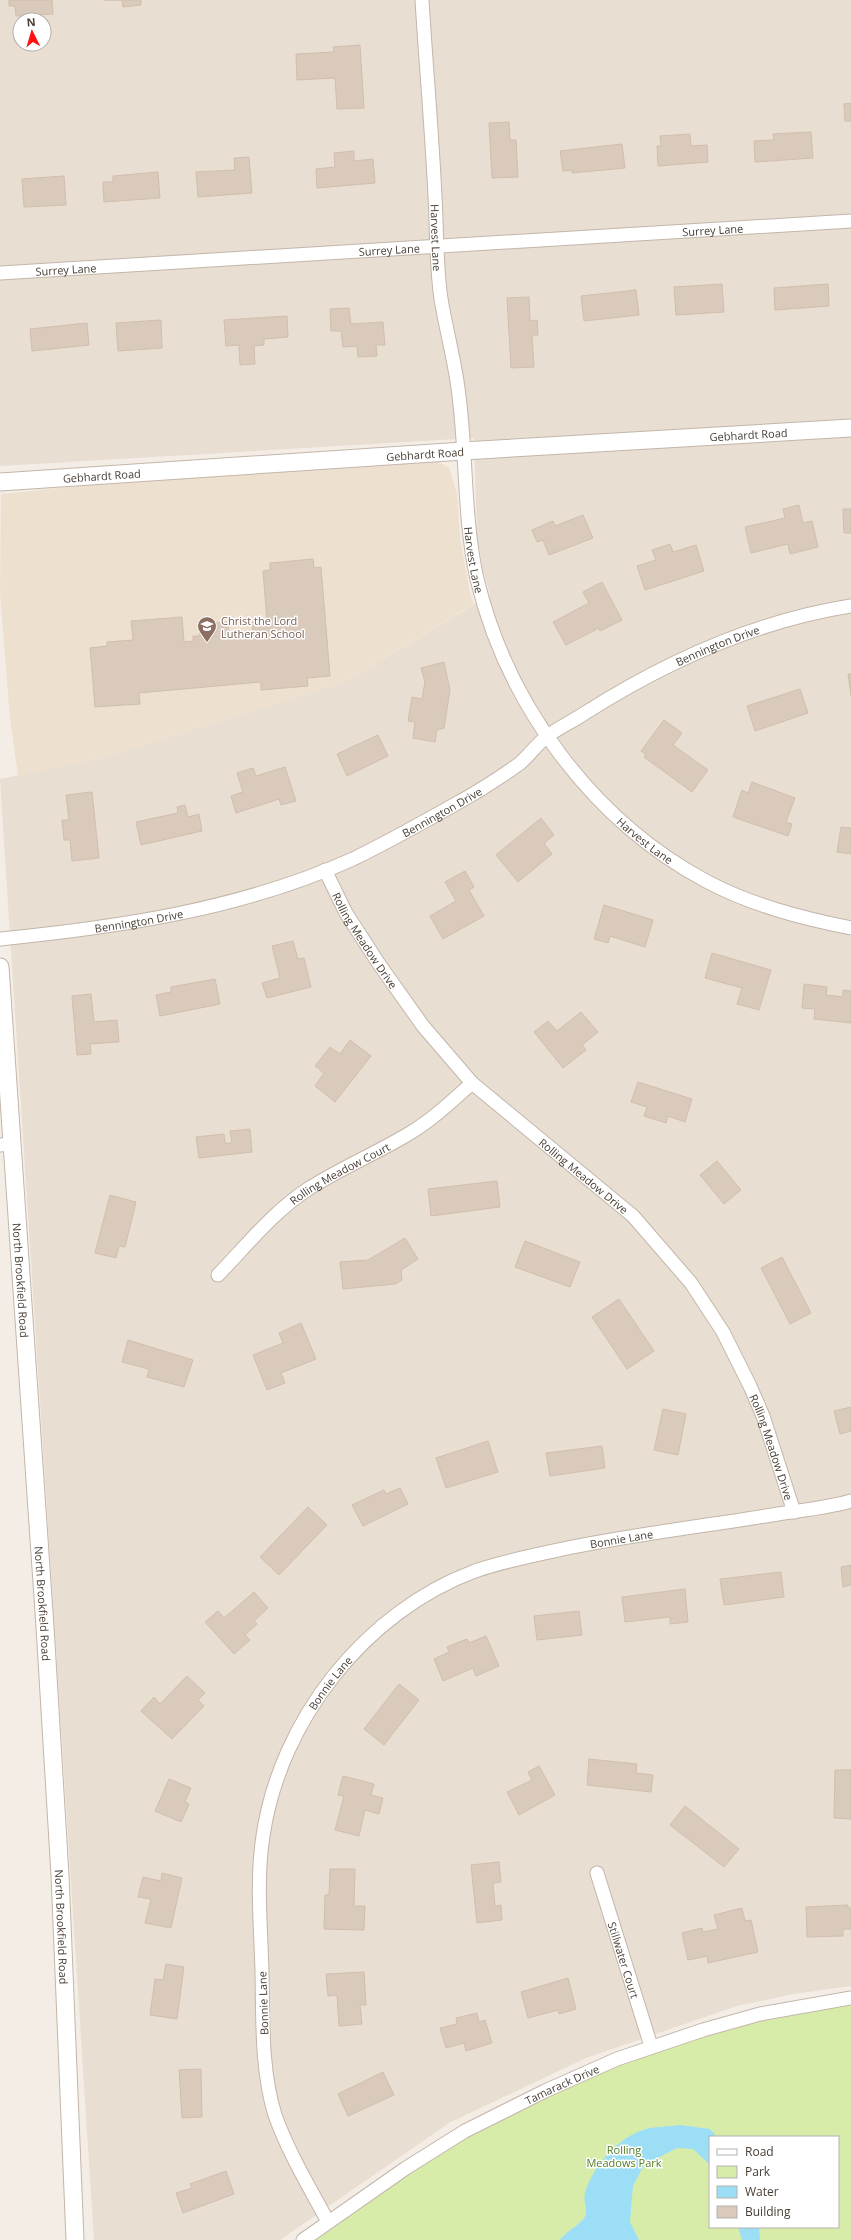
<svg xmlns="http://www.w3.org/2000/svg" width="851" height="2240" viewBox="0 0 851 2240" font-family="'Open Sans',sans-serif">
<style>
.residential{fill:#e8ded2;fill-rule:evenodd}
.education{fill:#eee0ce}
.green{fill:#d8ecaa;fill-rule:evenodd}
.water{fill:#9cdef6}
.building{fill:#d9cabc;stroke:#d2beac}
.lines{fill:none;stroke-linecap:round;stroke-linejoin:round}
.minor-casing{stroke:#c3b6aa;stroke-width:15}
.tertiary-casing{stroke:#c3b6aa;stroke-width:19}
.minor{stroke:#fff;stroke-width:13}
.tertiary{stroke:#fff;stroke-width:17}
.labels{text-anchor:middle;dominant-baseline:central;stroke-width:3;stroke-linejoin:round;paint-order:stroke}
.street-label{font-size:11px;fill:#473d34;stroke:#fff}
.education-label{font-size:11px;fill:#785e54;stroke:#fff;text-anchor:start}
.park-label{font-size:11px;fill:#527d23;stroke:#fff}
</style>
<rect width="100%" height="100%" fill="#f4ede5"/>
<!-- residential -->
<path class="residential" d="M 0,0 L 851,0 L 851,1986 L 793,1994 L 737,2006 L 586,2058 L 449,2123 L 280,2240 L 94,2240 L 0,779 L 99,759 L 345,682 L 490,595 L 483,571 L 477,534 L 474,438 L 0,466 ZM 20,20 L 44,20 L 44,44 L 20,44 Z"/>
<!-- education -->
<polygon class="education" points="435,460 449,468 457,494 460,538 470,593 474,604 345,682 99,759 18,776 10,718 0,593 1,494 138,480"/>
<!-- green -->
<path class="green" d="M 851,2002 L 851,2240 L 316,2240 C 352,2214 387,2185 424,2162 C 505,2110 604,2067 695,2037 C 746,2021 799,2012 851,2002 ZM 710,2137 L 838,2137 L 838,2227 L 710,2227 Z"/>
<!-- water -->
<g class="water">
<path d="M 680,2125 L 710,2129 L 717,2137 L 710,2137 L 710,2165 L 693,2149 L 677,2148 L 644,2165 L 633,2186 L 630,2222 L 639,2240 L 560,2240 C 566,2231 584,2223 586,2214 C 587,2208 583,2200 585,2193 C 593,2166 618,2137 646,2129 C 657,2126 669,2127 680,2125 Z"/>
<polygon points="738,2227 759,2227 760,2240 742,2240"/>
</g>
<!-- building -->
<g class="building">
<polygon points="9,0 52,0 53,14 16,16 15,6 9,6"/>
<polygon points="104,0 141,0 141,5 123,7 122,0"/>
<polygon points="360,45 364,108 337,109 335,78 297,80 296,54 334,52 333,47"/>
<polygon points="851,103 851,121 845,121 844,104"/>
<polygon points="509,122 510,140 516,140 518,177 492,178 489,123"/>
<polygon points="811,132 813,158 755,162 754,141 774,140 773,134"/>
<polygon points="690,134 691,146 707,145 708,162 658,166 657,146 661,146 660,136"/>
<polygon points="622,144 625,168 572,173 572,170 563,171 560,151"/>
<polygon points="354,151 354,161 373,159 375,183 317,188 316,169 335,167 334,153"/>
<polygon points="249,157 252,193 198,197 196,172 235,170 234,158"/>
<polygon points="158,172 160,198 104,202 103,182 113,182 113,176"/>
<polygon points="64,176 66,205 24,207 22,179"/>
<polygon points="722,284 724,312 676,315 674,287"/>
<polygon points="828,284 829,306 775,310 774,288"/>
<polygon points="636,290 639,315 584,321 581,296"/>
<polygon points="529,297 530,321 537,320 538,335 532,335 534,367 511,368 507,298"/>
<polygon points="349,308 351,324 383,322 385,345 376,345 377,356 358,357 357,346 343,347 341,331 331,331 330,309"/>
<polygon points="287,316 288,337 264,339 264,345 254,346 255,364 240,365 239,345 226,346 224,320"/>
<polygon points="161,320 162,348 118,351 116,323"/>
<polygon points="87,323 89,345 32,351 30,329"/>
<polygon points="799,505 803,523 812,521 818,547 790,554 788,544 751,553 745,527 785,518 783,509"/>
<polygon points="843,509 851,509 851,533 844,533"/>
<polygon points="583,515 593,538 549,555 543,540 537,542 532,530 553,521 555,526"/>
<polygon points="670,544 673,552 696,545 704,571 645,590 637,566 656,560 652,550"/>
<polygon points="313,559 314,568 321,567 330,676 307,678 308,686 261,690 261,682 139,693 140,704 95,707 90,648 107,646 107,642 133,640 131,621 182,617 184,642 193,641 193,636 200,636 199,624 228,622 229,634 253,632 252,622 267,621 263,571 270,570 270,563"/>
<polygon points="602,582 622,620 600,631 599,628 566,645 553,622 589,603 583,592"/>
<polygon points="444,662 450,690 444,728 437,730 435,742 413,738 415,722 408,721 412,697 422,699 425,682 421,668"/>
<polygon points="848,674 851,674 851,696"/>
<polygon points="800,689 808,713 755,731 747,706"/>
<polygon points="664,720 682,733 673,745 708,770 692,792 644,757 646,754 641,751"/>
<polygon points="378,735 388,756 347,776 337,754"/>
<polygon points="285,767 296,801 281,805 279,799 236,813 231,796 243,792 237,773 253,768 256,776"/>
<polygon points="752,782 795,798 786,822 792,824 788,836 733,817 742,790 748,793"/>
<polygon points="92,792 99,858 72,861 70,840 64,840 62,820 69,820 66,795"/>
<polygon points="185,805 188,817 199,814 202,831 141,845 136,822 178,813 177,807"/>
<polygon points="541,818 554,835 544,843 552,854 518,882 496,855"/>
<polygon points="841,827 851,828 851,854 837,852"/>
<polygon points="465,871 474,887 469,890 484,916 443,939 430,916 456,901 445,882"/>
<polygon points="604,905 653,920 645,947 610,936 608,943 594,939"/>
<polygon points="293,941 298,959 304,958 311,987 267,998 262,983 280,978 272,946"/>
<polygon points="712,953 771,970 759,1010 737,1004 742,988 705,978"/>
<polygon points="215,979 220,1004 160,1016 156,995 171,992 171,987"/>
<polygon points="804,984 827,987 826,995 843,997 843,990 851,991 851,1023 814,1019 815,1009 802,1008"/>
<polygon points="91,994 94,1022 117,1020 119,1042 90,1044 91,1054 77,1055 72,996"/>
<polygon points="581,1012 598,1032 582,1045 586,1050 563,1068 534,1032 548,1021 557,1031"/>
<polygon points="350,1040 371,1056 335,1102 315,1086 324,1073 315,1066 330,1047 340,1054"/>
<polygon points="638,1082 692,1099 685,1122 668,1116 666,1123 644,1116 647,1107 631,1102"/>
<polygon points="250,1129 252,1152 199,1158 196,1137 224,1134 225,1143 232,1143 230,1131"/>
<polygon points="717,1161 741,1190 724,1204 700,1175"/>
<polygon points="497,1181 500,1207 431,1216 428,1189"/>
<polygon points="110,1195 136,1202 125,1247 119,1246 116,1258 95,1253"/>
<polygon points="405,1238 418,1259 401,1270 402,1280 395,1284 343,1289 340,1262 368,1260"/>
<polygon points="525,1241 580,1262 570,1287 515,1267"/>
<polygon points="782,1257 811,1313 790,1324 761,1268"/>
<polygon points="619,1299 654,1351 627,1369 592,1317"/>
<polygon points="301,1323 316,1359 281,1373 285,1383 267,1390 253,1355 283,1343 279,1333"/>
<polygon points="128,1340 193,1360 184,1387 147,1377 149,1369 122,1362"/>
<polygon points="851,1407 851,1431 840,1434 834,1411"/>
<polygon points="663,1409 686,1414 678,1455 654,1450"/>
<polygon points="488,1441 498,1472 446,1488 436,1458"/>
<polygon points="602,1446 605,1468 550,1476 546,1453"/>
<polygon points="400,1488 408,1504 363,1526 352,1505 384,1490 386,1494"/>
<polygon points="308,1507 327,1525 279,1575 260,1557"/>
<polygon points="851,1565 851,1585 843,1587 841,1567"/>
<polygon points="781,1572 784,1597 724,1605 720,1579"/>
<polygon points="685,1589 688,1622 670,1624 670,1617 625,1622 622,1597"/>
<polygon points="254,1592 268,1608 254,1621 257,1624 245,1635 250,1640 234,1654 205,1622 218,1611 224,1618"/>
<polygon points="579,1611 582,1635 537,1640 534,1616"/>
<polygon points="486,1636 499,1666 476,1676 473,1668 443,1681 434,1659 449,1652 447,1647 467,1639 469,1643"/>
<polygon points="187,1676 205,1693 198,1700 204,1706 172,1739 141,1711 154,1697 160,1704"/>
<polygon points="399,1684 419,1700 384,1745 364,1729"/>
<polygon points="589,1759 637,1764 636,1773 653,1775 651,1792 587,1785"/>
<polygon points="539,1766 555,1795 519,1815 507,1792 532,1780 528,1772"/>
<polygon points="835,1770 851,1770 851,1819 834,1818"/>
<polygon points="343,1776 374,1784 371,1795 383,1798 379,1814 365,1810 359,1836 335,1830 344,1796 338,1795"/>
<polygon points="169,1779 191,1788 185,1802 189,1804 181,1822 155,1811"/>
<polygon points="685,1806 739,1849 724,1867 670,1825"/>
<polygon points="499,1862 501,1882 493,1883 495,1906 501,1905 502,1920 477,1923 471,1865"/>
<polygon points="330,1869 355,1869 354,1906 365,1906 364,1930 324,1929 325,1895 329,1895"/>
<polygon points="162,1873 182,1878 171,1928 145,1923 151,1899 138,1897 143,1877 161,1881"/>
<polygon points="848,1905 848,1908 851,1908 851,1929 843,1929 843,1936 807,1937 806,1907"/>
<polygon points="742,1908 745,1921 751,1920 758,1952 708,1963 707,1956 688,1960 682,1933 702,1928 703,1932 718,1929 714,1915"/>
<polygon points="166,1964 184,1967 177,2019 150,2015 155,1979 163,1980"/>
<polygon points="364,1972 366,2005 360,2005 362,2024 339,2026 337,1995 328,1996 326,1974"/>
<polygon points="568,1978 576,2009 559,2014 558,2010 528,2018 521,1992"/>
<polygon points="477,2013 479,2022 485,2020 492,2043 466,2051 464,2043 446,2048 440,2028 457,2024 456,2018"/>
<polygon points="201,2069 202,2117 182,2118 179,2070"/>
<polygon points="383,2072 394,2095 348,2116 338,2094"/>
<polygon points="226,2171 234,2194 183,2213 176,2193 192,2188 190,2184"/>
</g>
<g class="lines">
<!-- minor casing -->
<g class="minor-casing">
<g id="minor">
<path id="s1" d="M 422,0 C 426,66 432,132 435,197 C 437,231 436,265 441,299 C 446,329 454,358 458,388 C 467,451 463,516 477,579 C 507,704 592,820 706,881 C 751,905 801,918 851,928"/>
<path id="s2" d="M 0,273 L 851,221"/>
<path id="s3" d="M 325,870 L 346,913 L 379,964 L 423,1026 L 472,1083 L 633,1216 L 691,1283 L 723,1332 L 750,1386 L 763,1416 L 794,1512"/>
<path id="s4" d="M 0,939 C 120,927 242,909 353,859 C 386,843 420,824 452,806 C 474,794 498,779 519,764 C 530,755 538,742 549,735 C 560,727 573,721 585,713 C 667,661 755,621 851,606"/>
<polyline points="0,1145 12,1144"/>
<path id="s5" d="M 218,1275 C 247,1245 273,1212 308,1189 C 341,1168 377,1153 410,1133 C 433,1119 452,1101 472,1083"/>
<path id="s6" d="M 597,1873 L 651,2046"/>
<path id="s7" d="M 328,2222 C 310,2188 288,2152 275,2115 C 261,2070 263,2019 262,1973 C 261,1928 256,1880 263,1836 C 280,1720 365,1612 475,1571 C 504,1561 534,1555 563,1549 C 635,1534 706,1526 778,1514 C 802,1510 827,1508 851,1501"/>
<path id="s8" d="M 303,2240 L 406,2168 L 465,2131 L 545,2091 L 617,2059 L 703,2030 L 760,2014 L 851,1998"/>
</g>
</g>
<!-- tertiary casing -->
<g class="tertiary-casing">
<g id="tertiary">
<path id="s9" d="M 0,482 L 463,451 L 851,428"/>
<path id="s10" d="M 0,967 L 45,1627 L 60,1875 L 75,2240"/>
</g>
</g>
<!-- minor -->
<use href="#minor" class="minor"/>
<!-- tertiary -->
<use href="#tertiary" class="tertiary"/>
</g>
<!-- icons -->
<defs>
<g id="school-pin" transform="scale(1)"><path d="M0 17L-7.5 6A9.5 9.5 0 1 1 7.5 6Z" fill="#8d6e63" stroke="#fff"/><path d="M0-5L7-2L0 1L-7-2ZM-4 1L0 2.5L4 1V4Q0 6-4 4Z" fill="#fff"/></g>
</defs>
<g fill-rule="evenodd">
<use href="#school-pin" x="207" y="626"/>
</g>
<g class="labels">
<!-- street labels -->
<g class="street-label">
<text stroke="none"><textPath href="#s2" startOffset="714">Surrey Lane</textPath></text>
<text stroke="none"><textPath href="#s1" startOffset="238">Harvest Lane</textPath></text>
<text stroke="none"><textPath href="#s2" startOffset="390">Surrey Lane</textPath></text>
<text stroke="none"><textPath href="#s2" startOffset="66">Surrey Lane</textPath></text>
<text stroke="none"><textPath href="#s9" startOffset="750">Gebhardt Road</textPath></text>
<text stroke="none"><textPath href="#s9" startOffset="426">Gebhardt Road</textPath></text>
<text stroke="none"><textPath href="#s9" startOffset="102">Gebhardt Road</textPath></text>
<text stroke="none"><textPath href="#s1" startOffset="563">Harvest Lane</textPath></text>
<text stroke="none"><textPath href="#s4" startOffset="788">Bennington Drive</textPath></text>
<text stroke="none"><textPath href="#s4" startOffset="464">Bennington Drive</textPath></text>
<text stroke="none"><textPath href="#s1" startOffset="899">Harvest Lane</textPath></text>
<text stroke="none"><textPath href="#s4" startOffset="140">Bennington Drive</textPath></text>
<text stroke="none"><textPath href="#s3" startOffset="81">Rolling Meadow Drive</textPath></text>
<text stroke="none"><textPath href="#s5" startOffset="160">Rolling Meadow Court</textPath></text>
<text stroke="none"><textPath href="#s3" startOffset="405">Rolling Meadow Drive</textPath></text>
<text stroke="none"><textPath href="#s10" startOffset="314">North Brookfield Road</textPath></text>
<text stroke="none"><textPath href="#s3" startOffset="741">Rolling Meadow Drive</textPath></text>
<text stroke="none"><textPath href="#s7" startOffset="905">Bonnie Lane</textPath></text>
<text stroke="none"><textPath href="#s10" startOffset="638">North Brookfield Road</textPath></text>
<text stroke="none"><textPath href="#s7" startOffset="569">Bonnie Lane</textPath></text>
<text stroke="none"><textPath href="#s10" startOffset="962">North Brookfield Road</textPath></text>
<text stroke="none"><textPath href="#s6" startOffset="91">Stillwater Court</textPath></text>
<text transform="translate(263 2003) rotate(-92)">Bonnie Lane</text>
<text stroke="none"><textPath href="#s8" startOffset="303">Tamarack Drive</textPath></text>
</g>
<!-- education labels -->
<g class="education-label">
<text x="221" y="620">Christ the Lord<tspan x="221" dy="13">Lutheran School</tspan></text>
</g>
<!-- park labels -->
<g class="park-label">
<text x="624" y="2149">Rolling<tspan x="624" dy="13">Meadows Park</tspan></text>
</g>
</g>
<!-- legend -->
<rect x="709" y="2136" width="130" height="92" fill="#ffffff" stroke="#b5b1ae"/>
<rect x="717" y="2149" width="20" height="6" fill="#ffffff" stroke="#b5b1ae"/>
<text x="745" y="2156" font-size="12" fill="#473d34">Road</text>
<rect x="717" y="2166" width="20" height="12" fill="#d8ecaa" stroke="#b5b1ae"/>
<text x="745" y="2176" font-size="12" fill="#473d34">Park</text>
<rect x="717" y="2186" width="20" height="12" fill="#9cdef6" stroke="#b5b1ae"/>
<text x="745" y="2196" font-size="12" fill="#473d34">Water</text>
<rect x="717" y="2206" width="20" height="12" fill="#d9cabc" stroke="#b5b1ae"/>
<text x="745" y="2216" font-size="12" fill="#473d34">Building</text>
<!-- north arrow -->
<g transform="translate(32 32) rotate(355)"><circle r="19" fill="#ffffff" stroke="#b5b1ae"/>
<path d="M0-3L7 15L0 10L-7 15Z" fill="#ff1211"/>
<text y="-6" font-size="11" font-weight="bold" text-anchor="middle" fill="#473d34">N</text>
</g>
</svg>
